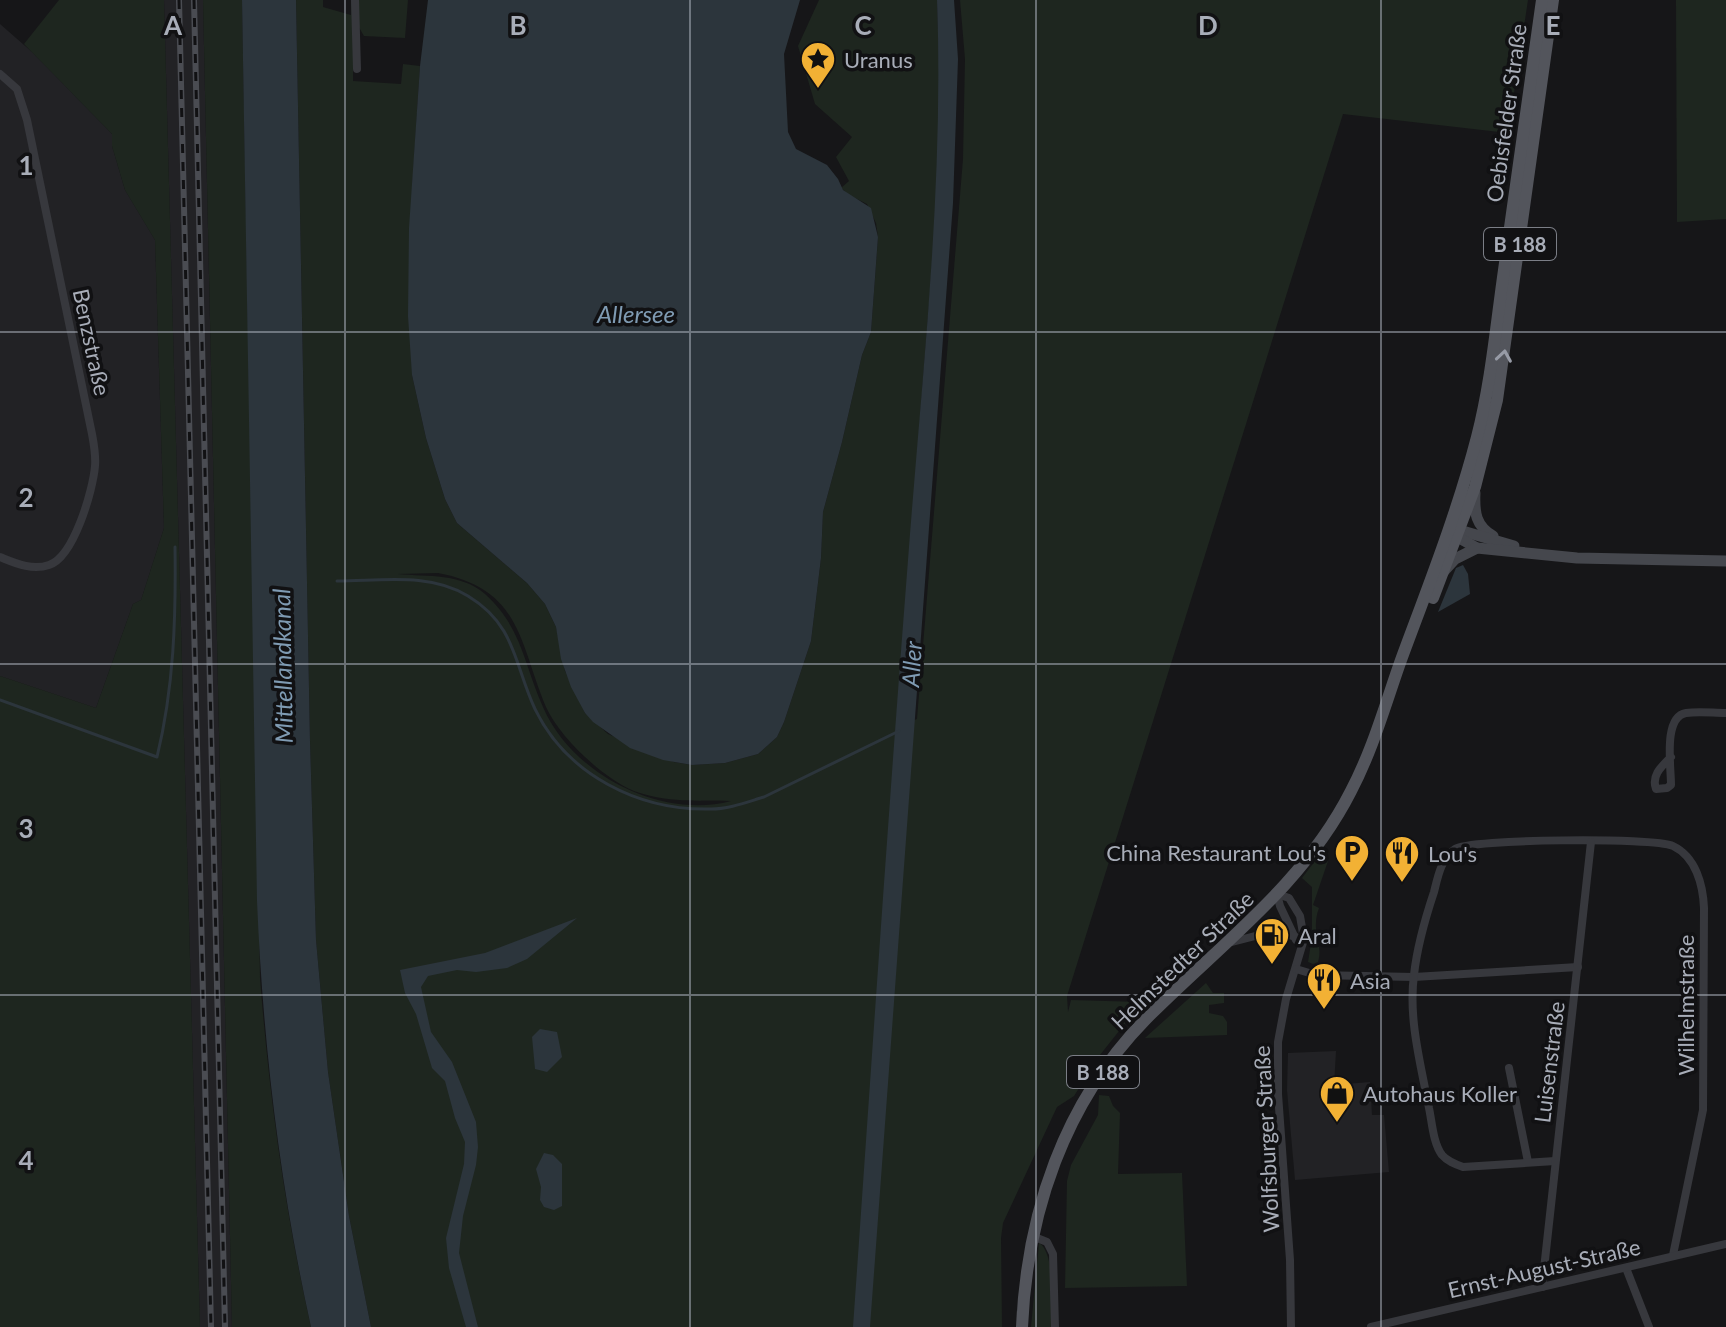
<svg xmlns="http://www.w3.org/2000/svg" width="1726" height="1327" viewBox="0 0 1726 1327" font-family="Lato,sans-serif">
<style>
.built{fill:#222225}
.green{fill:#1e261f;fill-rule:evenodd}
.water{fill:#2c353c}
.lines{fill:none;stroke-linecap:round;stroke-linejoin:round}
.stream{stroke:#2c353c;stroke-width:3}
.minor{stroke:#37383d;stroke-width:8}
.secondary{stroke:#45474d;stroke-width:11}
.primary{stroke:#53555c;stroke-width:12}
.rail-casing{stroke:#4a4c52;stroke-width:6}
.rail{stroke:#111113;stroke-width:3;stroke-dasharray:9;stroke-linecap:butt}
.oneway{stroke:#979ba6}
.grid{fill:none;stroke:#a8adb8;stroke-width:2;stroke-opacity:0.55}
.labels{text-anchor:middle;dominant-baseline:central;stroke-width:7;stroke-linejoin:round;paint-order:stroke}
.shield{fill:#111113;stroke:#7b7e86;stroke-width:2}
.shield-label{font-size:20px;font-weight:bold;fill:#a8adb8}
.poi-label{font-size:22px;fill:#a8adb8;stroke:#111113;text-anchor:start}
.street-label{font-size:22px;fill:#a8adb8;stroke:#111113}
.water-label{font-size:24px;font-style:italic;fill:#7f9bb3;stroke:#111113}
.grid-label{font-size:26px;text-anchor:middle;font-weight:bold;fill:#a8adb8;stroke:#111113;stroke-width:7;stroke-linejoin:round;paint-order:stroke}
</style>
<rect width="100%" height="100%" fill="#161618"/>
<!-- built -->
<g class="built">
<polygon points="164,0 203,0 232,1327 200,1327"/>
<polygon points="0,24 32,52 112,134 112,146 125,190 155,240 164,528 143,594 141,600 133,604 96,708 0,676"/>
<polygon points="1336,1051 1334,1085 1370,1082 1372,1115 1384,1115 1389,1172 1295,1180 1287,1090 1288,1053"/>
</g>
<!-- green -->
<g class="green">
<polygon points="59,0 164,0 200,1327 0,1327 0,676 96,708 133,604 141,600 143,594 164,528 155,240 125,190 112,146 112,134 24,44"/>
<path d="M 203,0 L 242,0 L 260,978 C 269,1095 285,1212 311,1327 L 232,1327 Z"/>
<path d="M 296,0 L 323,0 L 323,7 L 351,15 L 351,0 L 408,0 L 405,38 L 364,36 L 353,17 L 353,81 L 401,84 L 403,64 L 420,66 L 412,191 L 412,375 L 426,438 L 445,499 L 457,523 L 527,583 L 545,604 L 556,627 L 565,671 L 585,713 L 608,734 L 674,762 L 692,765 L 725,763 L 758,754 L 777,737 L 784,722 L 811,641 L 821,558 L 823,512 L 842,442 L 862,355 L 871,332 L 878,237 L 876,223 L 867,204 L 849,195 L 841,188 L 849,181 L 836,157 L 852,137 L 815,104 L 798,46 L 819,0 L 937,0 L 940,93 L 936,213 L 896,727 L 917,719 L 963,159 L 965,59 L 960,0 L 1528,0 L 1508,133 L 1343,114 L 1067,996 L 1068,1012 L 1071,1000 L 1142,1002 L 1100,1055 L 1074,1096 L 1057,1107 L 1003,1223 L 1001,1238 L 1002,1327 L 371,1327 L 349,1216 L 328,1072 L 316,940 L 310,741 ZM 438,573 C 522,589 519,643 546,707 C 560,738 603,778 634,791 C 666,803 699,800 731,801 C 660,820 571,773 543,707 C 524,665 522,627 485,594 C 461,573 428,577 398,574 Z"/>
<polygon points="1676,0 1726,0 1726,219 1677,222"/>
<path d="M 1325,848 L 1328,861 L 1313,905 L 1319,908 C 1310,932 1324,945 1318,962 L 1313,964 L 1308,962 L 1312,937 L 1312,887 L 1302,878 Z"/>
<polygon points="1206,983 1213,993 1224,993 1224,1003 1209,1005 1209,1013 1223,1016 1227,1022 1227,1035 1145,1038"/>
<polygon points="1099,1095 1109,1096 1113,1106 1120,1113 1118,1174 1182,1173 1187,1286 1065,1288 1067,1181 1071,1165 1098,1115"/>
<path d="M 1039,1243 C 1056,1253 1051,1307 1051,1327 L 1031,1327 Z"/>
</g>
<!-- water -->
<g class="water">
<path d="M 242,0 L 296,0 L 310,741 L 316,940 L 328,1072 L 349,1216 L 371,1327 L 311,1327 C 280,1187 263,1045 257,901 Z"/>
<polygon points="428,0 800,0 784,54 788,132 796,149 827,165 838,179 843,190 871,208 878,237 871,332 862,355 842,442 823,512 821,558 811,641 784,722 777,737 758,754 725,763 692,765 663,760 630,748 593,722 585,713 571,687 561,659 556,627 545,604 527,583 457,523 445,499 426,438 412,375 408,316 409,228 420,66"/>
<path d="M 937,0 L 954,0 L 958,59 L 953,203 L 870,1327 L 853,1327 C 871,1071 888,816 908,560 C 922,373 944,188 937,0 Z"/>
<polygon points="1463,565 1468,574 1470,594 1438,612 1456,568"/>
<polygon points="577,918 527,959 507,968 476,972 457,970 428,976 421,987 431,1032 452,1062 476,1122 478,1147 476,1165 463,1216 459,1253 478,1327 466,1327 449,1268 446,1238 464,1164 465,1142 455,1118 445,1081 432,1068 416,1014 405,993 400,970 485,953"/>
<polygon points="540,1029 557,1032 562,1057 547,1072 535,1069 532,1037"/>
<polygon points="544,1153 553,1155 562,1164 562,1206 554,1210 544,1207 540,1200 541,1187 536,1169"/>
</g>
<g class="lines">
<!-- stream -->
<g class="stream">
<path d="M 337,581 C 380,581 430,572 468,596 C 516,625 514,664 535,709 C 567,775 639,811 711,809 C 729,809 747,802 764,797 L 899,731"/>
<path d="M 0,700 L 157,757 C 174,687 176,618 175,547"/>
</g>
<!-- minor -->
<g class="minor">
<polyline points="355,0 357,69"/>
<path d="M 0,74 L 17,89 L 27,120 L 92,434 C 94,445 96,455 95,466 C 93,490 74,557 49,565 C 32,571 15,563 0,557"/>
<path d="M 1671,757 C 1662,766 1651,775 1656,789 L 1667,788 L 1671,785 C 1671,766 1663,717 1686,713 C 1699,711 1713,713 1726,713"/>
<polyline points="1277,894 1289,898 1300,916 1304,939 1286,999 1278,1042 1278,1094 1290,1260 1291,1327"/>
<polyline points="1277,894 1280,906 1296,940"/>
<polyline points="1232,942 1274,931 1296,937"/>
<polyline points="1296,969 1316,975 1414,977 1578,967"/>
<polyline points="1509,1068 1528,1162"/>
<path d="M 1555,1161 L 1463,1167 C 1455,1164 1447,1161 1442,1155 C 1433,1143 1432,1122 1429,1108 C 1421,1066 1408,1018 1414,975 C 1417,947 1425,919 1434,892 C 1438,876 1441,859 1455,849 C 1469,839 1654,837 1673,846 C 1696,857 1703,885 1704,908 L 1703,1110 L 1673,1255"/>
<polyline points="1032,1236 1047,1242 1053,1254 1055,1327"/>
<polyline points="1626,1268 1649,1327"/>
<polyline points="1542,1287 1591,842"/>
<polyline points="1371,1327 1726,1244"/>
</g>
<!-- secondary -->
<g class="secondary">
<path d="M 1475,493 C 1474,513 1476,526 1493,536"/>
<polyline points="1450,531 1466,532 1514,546"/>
<polyline points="1452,534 1477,548 1577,558 1726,561"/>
<polyline points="1444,571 1455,559 1477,548"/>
</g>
<!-- primary -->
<g class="primary">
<polyline points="1433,598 1475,487 1497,400 1553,0"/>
<path d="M 1022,1327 C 1027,1213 1064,1103 1145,1020 C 1218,946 1303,886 1351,791 C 1373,749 1385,705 1401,660 C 1428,587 1457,514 1477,437 C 1491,383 1496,326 1504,270 C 1517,180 1530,90 1542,0"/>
</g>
<!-- rail casing -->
<g class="rail-casing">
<g id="rail">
<polyline points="179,0 211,1327"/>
<polyline points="194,0 225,1327"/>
</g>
</g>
<!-- rail -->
<use href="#rail" class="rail"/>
</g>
<!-- one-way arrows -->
<defs><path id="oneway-chevron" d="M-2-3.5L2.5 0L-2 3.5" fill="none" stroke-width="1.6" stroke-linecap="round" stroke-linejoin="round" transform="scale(2)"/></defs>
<use class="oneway" href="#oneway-chevron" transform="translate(1504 356) rotate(-81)"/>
<!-- grid -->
<path class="grid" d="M 345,0 L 345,1327M 690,0 L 690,1327M 1036,0 L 1036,1327M 1381,0 L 1381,1327M 0,332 L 1726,332M 0,664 L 1726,664M 0,995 L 1726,995"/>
<!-- icons -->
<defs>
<g id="sight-pin" transform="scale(1.8)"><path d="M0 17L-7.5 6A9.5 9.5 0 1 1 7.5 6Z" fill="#f2b134" stroke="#111113"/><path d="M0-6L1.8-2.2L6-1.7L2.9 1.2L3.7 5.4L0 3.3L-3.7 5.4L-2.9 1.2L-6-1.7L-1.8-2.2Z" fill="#111"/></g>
<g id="parking-pin" transform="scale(1.8)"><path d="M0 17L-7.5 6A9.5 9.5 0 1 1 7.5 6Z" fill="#f2b134" stroke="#111113"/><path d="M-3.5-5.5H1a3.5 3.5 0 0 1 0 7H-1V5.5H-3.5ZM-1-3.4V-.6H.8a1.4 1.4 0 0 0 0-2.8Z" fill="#111"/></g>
<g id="restaurant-pin" transform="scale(1.8)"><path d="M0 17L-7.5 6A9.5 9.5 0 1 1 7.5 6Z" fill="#f2b134" stroke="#111113"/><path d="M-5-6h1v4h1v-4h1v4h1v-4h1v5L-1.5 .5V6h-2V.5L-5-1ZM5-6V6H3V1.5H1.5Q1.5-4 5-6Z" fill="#111"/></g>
<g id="fuel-pin" transform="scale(1.8)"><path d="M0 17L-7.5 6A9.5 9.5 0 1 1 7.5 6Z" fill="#f2b134" stroke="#111113"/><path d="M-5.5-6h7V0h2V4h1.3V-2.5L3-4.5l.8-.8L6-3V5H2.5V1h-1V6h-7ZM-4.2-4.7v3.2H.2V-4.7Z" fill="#111"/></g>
<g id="shop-pin" transform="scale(1.8)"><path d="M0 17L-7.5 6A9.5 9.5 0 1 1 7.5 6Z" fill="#f2b134" stroke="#111113"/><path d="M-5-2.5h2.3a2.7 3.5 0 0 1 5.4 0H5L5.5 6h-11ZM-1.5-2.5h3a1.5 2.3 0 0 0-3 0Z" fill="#111"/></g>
</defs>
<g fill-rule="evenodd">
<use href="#sight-pin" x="818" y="59"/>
<use href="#parking-pin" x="1352" y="852"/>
<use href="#restaurant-pin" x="1402" y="853"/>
<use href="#fuel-pin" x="1272" y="935"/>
<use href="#restaurant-pin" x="1324" y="980"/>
<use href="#shop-pin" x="1337" y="1093"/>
</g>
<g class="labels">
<!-- shield labels -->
<g class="shield">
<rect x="1484" y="228" width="72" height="32" rx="6"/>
<rect x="1067" y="1056" width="72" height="32" rx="6"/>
</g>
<g class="shield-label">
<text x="1520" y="244">B 188</text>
<text x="1103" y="1072">B 188</text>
</g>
<!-- poi labels -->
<g class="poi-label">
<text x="844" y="59">Uranus</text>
<text x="1326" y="852" text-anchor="end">China Restaurant Lou's</text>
<text x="1428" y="853">Lou's</text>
<text x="1298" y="935">Aral</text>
<text x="1350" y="980">Asia</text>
<text x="1363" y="1093">Autohaus Koller</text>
</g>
<!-- street labels -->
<g class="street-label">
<text transform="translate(1506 113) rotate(-82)">Oebisfelder Straße</text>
<text transform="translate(92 342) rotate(78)">Benzstraße</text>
<text transform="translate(1182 960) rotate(-44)">Helmstedter Straße</text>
<text transform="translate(1685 1005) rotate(-90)">Wilhelmstraße</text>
<text transform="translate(1549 1062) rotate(-83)">Luisenstraße</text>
<text transform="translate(1266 1139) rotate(-93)">Wolfsburger Straße</text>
<text transform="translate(1544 1268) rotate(-13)">Ernst-August-Straße</text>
</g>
<!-- water labels -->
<g class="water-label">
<text x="636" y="313">Allersee</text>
<text transform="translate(911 664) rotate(-86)">Aller</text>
<text transform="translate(282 666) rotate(-91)">Mittellandkanal</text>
</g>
</g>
<g class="grid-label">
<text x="173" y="35">A</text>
<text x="518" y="35">B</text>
<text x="863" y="35">C</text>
<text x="1208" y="35">D</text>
<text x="1553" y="35">E</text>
<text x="26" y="175">1</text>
<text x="26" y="507">2</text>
<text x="26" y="838">3</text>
<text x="26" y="1170">4</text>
</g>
</svg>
